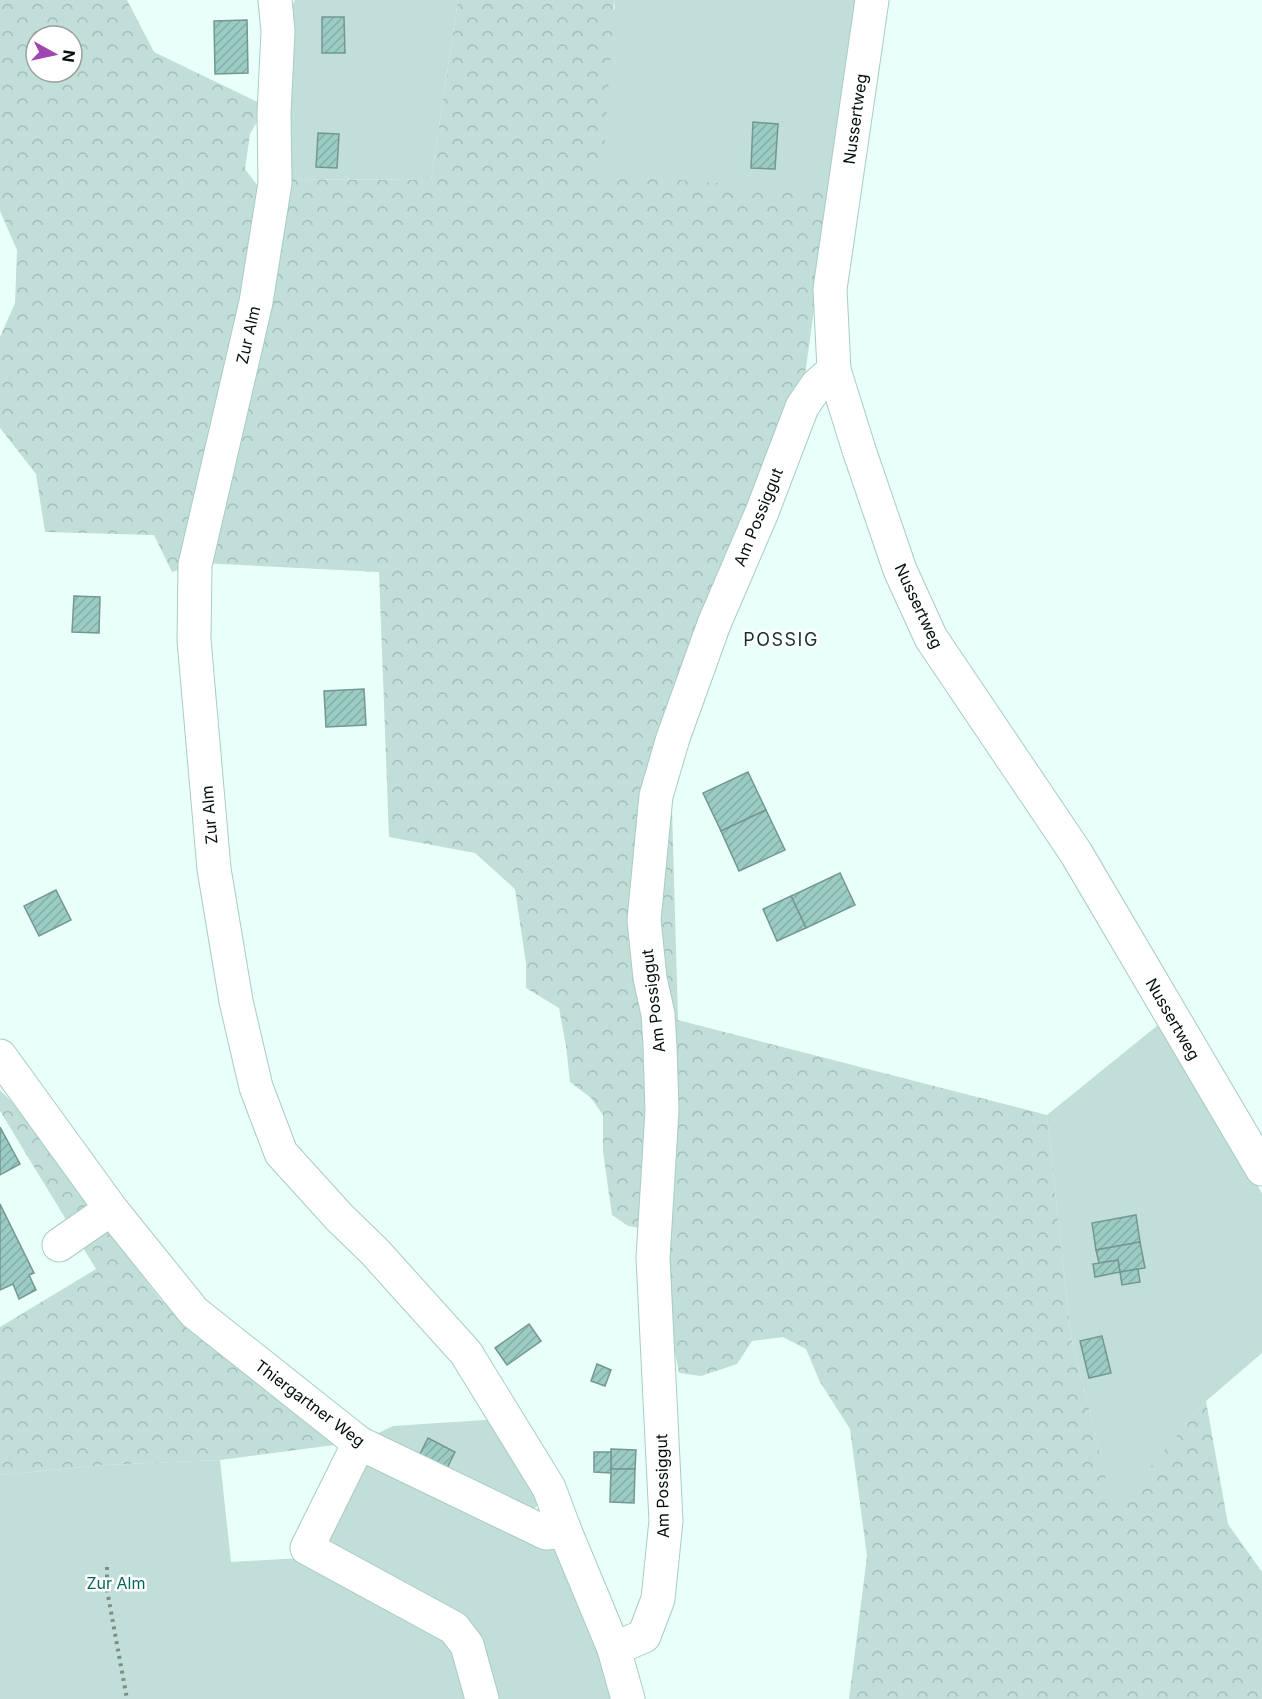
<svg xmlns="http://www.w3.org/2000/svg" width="1262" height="1699" viewBox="0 0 1262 1699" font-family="Inter,sans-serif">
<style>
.forest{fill:url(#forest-crowns);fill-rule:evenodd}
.garden{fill:#c1ded8}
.building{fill:url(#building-hatch);stroke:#759791;stroke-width:1.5}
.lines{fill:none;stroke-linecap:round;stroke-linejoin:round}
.minor-casing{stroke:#a8ccc5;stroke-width:35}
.path{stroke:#7d8e8a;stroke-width:4;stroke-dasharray:3 4.5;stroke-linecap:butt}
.minor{stroke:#fff;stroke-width:33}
.labels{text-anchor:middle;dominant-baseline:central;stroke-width:5;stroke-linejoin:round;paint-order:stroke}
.street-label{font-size:16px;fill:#04100e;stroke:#fff}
.park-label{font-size:16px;fill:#00665b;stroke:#fff}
.neighbourhood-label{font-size:18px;letter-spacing:1.5px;fill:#12332e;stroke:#fff}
</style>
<defs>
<pattern id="forest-crowns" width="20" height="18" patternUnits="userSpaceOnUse" patternTransform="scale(1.5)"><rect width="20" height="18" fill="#c1ded8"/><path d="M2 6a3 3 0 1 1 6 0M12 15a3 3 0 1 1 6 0" fill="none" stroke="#a4bdb8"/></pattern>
<pattern id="building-hatch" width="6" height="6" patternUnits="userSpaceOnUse" patternTransform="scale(1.5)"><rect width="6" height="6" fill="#9bccc3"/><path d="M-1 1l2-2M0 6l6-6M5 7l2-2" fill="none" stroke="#84aea6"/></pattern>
</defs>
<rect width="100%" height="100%" fill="#e9fffa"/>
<!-- forest -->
<g class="forest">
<path d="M 0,0 L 127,0 L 154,52 L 266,106 L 250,134 L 245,169 L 260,189 L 284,179 L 431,180 L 458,0 L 615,0 L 613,9 L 830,192 L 803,390 L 660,768 L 672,807 L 678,1020 L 1047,1115 L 1071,1337 L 1114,1509 L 1206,1401 L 1228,1524 L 1262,1572 L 1262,1699 L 849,1699 L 867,1556 L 850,1429 L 820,1382 L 806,1349 L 783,1337 L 752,1341 L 737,1364 L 701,1376 L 679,1373 L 669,1322 L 641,1228 L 628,1226 L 612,1215 L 603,1152 L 603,1115 L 591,1098 L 570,1082 L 566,1046 L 559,1008 L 526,988 L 526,964 L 515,889 L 475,853 L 389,837 L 379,572 L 201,563 L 172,572 L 154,535 L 45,532 L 36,474 L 0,428 L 0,337 L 15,303 L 17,250 L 0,211 ZM 36,36 L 72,36 L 72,72 L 36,72 Z"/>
<polygon points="0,1090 12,1102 161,1300 232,1360 342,1444 220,1460 104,1465 0,1475 0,1327 96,1269 0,1111"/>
</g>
<!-- garden -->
<g class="garden">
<polygon points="295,0 458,0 431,180 284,179 289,13"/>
<polygon points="615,0 858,0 830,192 602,174"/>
<polygon points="1158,1025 1262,1193 1262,1353 1206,1401 1114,1510 1071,1337 1047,1115"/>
<polygon points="500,1419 545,1497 528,1515 368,1438 393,1426"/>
<polygon points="220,1460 231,1562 300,1558 365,1460 521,1527 561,1554 615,1699 0,1699 0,1475 104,1465"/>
</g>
<!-- building -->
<g class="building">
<polygon points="322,17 344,17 345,53 322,53"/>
<polygon points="247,20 248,73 215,74 214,21"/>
<polygon points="753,122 778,124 775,169 751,168"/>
<polygon points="318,133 339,134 337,168 316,167"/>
<polygon points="74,596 100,597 99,633 72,632"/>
<polygon points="364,689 366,725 326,727 324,691"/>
<polygon points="748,772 766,810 721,831 703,793"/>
<polygon points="766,810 785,850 739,871 721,831"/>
<polygon points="840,873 855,905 806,928 791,896"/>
<polygon points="56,890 71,920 39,936 24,906"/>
<polygon points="791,896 806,928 777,941 763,909"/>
<polygon points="0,1127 20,1164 0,1175"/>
<polygon points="0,1204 34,1273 29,1275 36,1290 19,1299 13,1284 0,1290"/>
<polygon points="1136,1215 1140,1242 1096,1250 1092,1223"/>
<polygon points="1140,1242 1145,1268 1120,1272 1118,1260 1099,1263 1096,1250"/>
<polygon points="1118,1260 1120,1272 1095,1277 1093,1264"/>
<polygon points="1138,1269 1140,1282 1122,1285 1120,1272"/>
<polygon points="529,1324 541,1341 507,1365 495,1348"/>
<polygon points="1102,1336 1111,1373 1089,1378 1080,1341"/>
<polygon points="597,1364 611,1370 605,1386 591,1381"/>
<polygon points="428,1438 455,1452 445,1472 418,1458"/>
<polygon points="611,1449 636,1450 635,1469 611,1469"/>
<polygon points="594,1452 611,1452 611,1473 594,1472"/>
<polygon points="611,1469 635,1469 634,1503 610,1502"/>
</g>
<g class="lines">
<!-- minor casing -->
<g class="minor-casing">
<g id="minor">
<polyline points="275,0 278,31 274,114 275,183 256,302 195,565 194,640 214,869 236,1001 256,1087 281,1153 339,1217 375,1252 466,1353 549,1488 565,1531"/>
<polyline points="872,0 830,289 834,370 859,450 900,570 931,638 1076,853 1262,1169"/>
<polyline points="0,1056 111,1209 194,1312 359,1443 546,1533 565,1531 614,1649 628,1699"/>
<polyline points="59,1245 111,1209"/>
<polyline points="359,1443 307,1548 454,1628 467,1645 482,1699"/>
<polyline points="614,1649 644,1636 658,1599 666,1521 653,1258 662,1111 660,1046 658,1014 650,978 644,920 656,796 673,738 714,624 762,512 802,407 817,385 834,370"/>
</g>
</g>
<!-- path -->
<polyline class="path" points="107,1567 107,1590 127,1699"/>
<!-- minor -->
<use href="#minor" class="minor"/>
</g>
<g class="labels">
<!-- street labels -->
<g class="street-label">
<text transform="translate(855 119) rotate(-82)">Nussertweg</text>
<text transform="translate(248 335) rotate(-77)">Zur Alm</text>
<text transform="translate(758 517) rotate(-68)">Am Possiggut</text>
<text transform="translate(919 606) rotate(65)">Nussertweg</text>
<text transform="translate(209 815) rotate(-95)">Zur Alm</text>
<text transform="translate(653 1001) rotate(-97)">Am Possiggut</text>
<text transform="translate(1173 1019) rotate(60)">Nussertweg</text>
<text transform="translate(310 1403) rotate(37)">Thiergartner Weg</text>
<text transform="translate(662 1486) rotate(-91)">Am Possiggut</text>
</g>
<!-- park labels -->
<g class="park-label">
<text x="116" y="1583">Zur Alm</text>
</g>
<!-- neighbourhood labels -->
<g class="neighbourhood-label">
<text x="781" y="639">POSSIG</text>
</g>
</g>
<!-- north arrow -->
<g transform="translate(54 54) rotate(98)"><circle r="28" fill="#ffffff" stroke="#9b9f9f" stroke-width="1.5"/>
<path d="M0-4.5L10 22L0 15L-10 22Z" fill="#a046b2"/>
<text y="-9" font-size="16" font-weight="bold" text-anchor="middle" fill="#04100e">N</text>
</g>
</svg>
